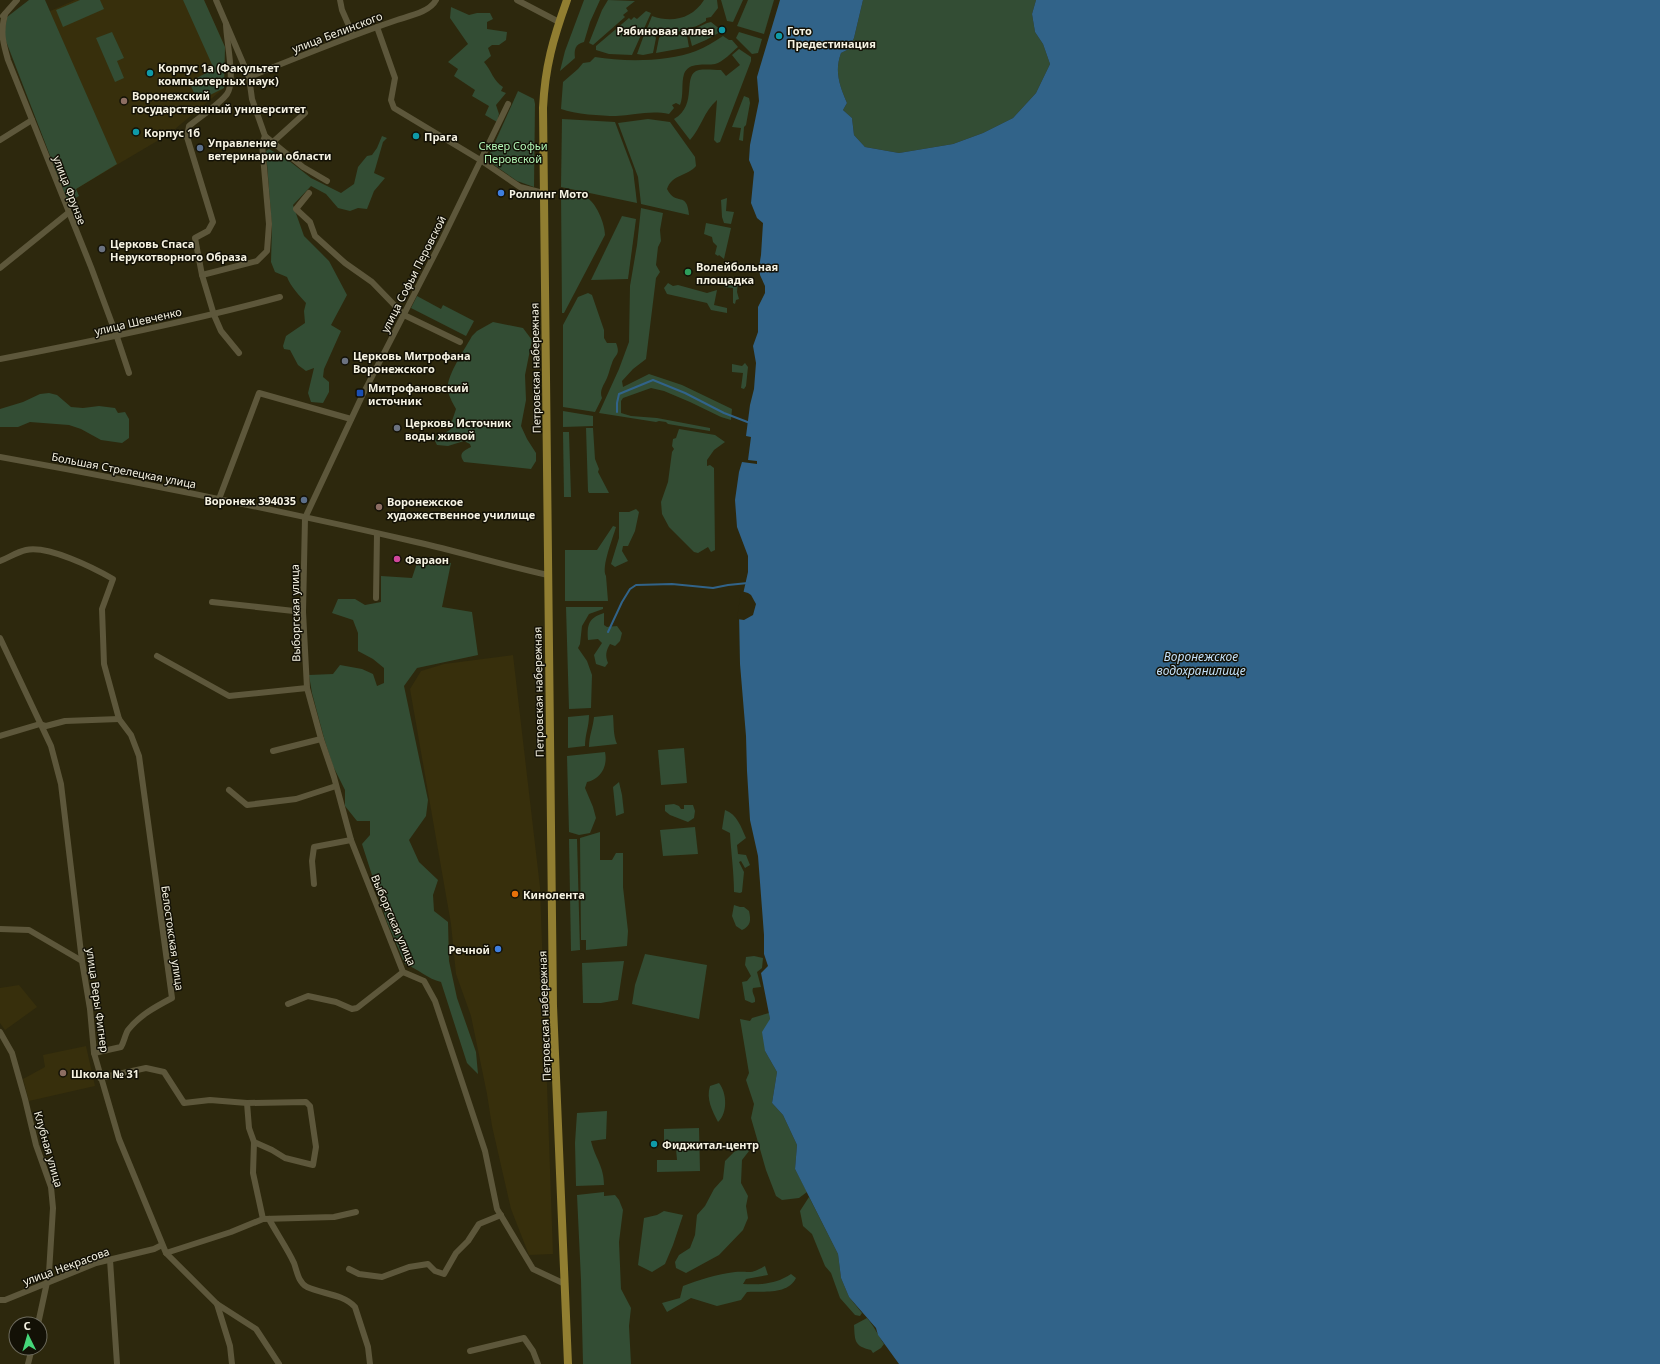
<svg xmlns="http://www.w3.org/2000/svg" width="1660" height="1364" font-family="'Noto Sans',sans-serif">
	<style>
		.built { fill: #372f0c }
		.green { fill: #334d34 }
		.water { fill: #316389 }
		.pier { fill: #2d280d }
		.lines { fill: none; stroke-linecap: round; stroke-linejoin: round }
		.stream { stroke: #316389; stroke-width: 2 }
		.minor { stroke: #5d573b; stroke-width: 6 }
		.major { stroke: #917e31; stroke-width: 8 }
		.culture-dot { fill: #0f9aa8; stroke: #131106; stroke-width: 1.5 }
		.education-dot { fill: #8d6e63; stroke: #131106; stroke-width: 1.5 }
		.service-dot { fill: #5c6f8a; stroke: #131106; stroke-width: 1.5 }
		.shop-dot { fill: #3f7fe0; stroke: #131106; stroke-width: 1.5 }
		.worship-dot { fill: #6b7280; stroke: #131106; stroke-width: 1.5 }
		.leisure-dot { fill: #2e9e5b; stroke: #131106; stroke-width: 1.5 }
		.transit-dot { fill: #1a4fb4; stroke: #131106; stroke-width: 1.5 }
		.hotel-dot { fill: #d1479c; stroke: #131106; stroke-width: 1.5 }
		.food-dot { fill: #e8710a; stroke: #131106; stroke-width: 1.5 }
		.labels { text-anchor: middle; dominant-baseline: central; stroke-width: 3; stroke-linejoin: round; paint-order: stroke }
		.poi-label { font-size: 11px; font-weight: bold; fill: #f5f2e2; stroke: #131106; text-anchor: start }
		.street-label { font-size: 11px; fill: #f5f2e2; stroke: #131106 }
		.park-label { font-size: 11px; fill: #b1f5b5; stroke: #131106 }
		.water-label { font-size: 12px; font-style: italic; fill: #c3e0f8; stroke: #131106 }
	</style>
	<rect width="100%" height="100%" fill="#2d280d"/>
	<g class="built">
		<polygon points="75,0 204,0 225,47 224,88 169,134 76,189 12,28"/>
		<polygon points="513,655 540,887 553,1254 529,1255 511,1209 492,1126 487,1094 471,1016 456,974 451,924 410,689 421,671 444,664"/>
		<polygon points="19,985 37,1007 5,1030 0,1023 0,988"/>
		<polygon points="86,1046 95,1086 29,1101 23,1079 45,1067 43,1055"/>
	</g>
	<g class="green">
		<polygon points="29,0 45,0 117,164 76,189 79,196 72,200 66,197 4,36 7,17"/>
		<polygon points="80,0 100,0 104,9 63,27 56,10"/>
		<polygon points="183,0 204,0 225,47 224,88 198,101 189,82 214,69"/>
		<path d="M 584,0 L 600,0 L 590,22 L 584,42 C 575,44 574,50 575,58 L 560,71 L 565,51 Z"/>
		<polygon points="608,0 635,1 626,8 628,11 623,15 625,17 593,45 589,43 602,10"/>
		<path d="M 704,0 L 717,0 L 718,8 L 711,17 L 706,18 L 706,21 C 697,26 694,28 685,28 L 683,31 L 661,34 L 659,31 L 657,31 L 655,33 L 646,31 L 652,16 C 672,23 692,19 704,0 Z"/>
		<polygon points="721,0 743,0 733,22 727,21"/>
		<polygon points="748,0 774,0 764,34 737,26"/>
		<path d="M 863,0 L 1036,0 L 1032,14 L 1035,32 L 1043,44 L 1050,64 L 1036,93 L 1013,118 L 983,133 L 953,144 L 899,153 L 865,147 L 854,135 L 852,118 L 843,110 L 847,103 C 840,86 834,72 841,53 L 849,49 L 854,38 Z"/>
		<path d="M 451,7 L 469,15 L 477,13 L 490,13 L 493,19 L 487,22 L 487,29 L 507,32 L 506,40 L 499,45 L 492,45 L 488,48 L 491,56 L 484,62 C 491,70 494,82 503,87 L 501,91 L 506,93 L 496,105 L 499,114 L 497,122 L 485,115 L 489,106 L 472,96 L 475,90 L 454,76 L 458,69 L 448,62 L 468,44 L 450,18 Z"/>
		<polygon points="646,11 651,13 632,55 609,54 596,50 596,46 629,18 631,20 634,17 637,19"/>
		<polygon points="711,22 722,31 706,40 692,46 689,34 690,31 707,23"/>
		<polygon points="112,32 124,58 117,61 124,78 115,82 96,38"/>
		<polygon points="739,32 762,39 758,53 752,54 736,38"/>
		<polygon points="684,34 687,36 689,47 656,53 659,38 661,36"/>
		<polygon points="644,35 655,36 656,38 653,53 643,55 637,54"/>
		<path d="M 723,36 L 729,40 L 732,40 L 738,47 C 732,52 723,62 715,64 C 705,66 689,61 684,74 C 681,84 684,95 680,105 L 676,103 L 672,105 L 674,108 L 669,114 C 651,110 634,115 616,116 C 601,116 575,114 561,109 L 563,82 L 578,69 L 583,63 L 590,62 L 595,57 C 624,62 668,62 696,51 C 706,47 715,41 723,36 Z"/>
		<path d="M 739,49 L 751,57 L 751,61 L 720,142 L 717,143 L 714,140 L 717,100 C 704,111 701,128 690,140 L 674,119 C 699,105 681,74 699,70 C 706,69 714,70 721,70 L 726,76 L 740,65 L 732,55 Z"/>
		<polygon points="518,91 534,99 535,104 534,187 517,181 487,160"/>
		<polygon points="744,96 749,98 750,103 746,125 744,127 743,141 739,140 741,128 732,127"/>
		<polygon points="562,119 615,122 633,170 637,203 561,187"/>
		<path d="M 648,119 L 670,122 L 695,157 L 696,166 C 688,176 672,174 667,189 C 676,207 687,190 689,215 L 641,204 L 638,177 L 618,123 Z"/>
		<path d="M 382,136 L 387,138 L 383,142 L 374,173 L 385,178 L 374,191 L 367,209 L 358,208 L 350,211 L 338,208 L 326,194 L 311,186 L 293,205 L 304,236 L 329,261 L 347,295 L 331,325 L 341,331 L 324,369 L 323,377 L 329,382 L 329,392 L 323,403 L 311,402 L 308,393 L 314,368 L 306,371 L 298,365 L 290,350 L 284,349 L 283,346 L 286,336 L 305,323 L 304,311 L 306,303 C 299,295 291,287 287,277 L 275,272 L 271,262 L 272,227 L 266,151 L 269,149 L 288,160 L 311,178 L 341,193 L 354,184 L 358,167 L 367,156 L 372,155 L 377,148 Z"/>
		<path d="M 561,191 C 569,193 578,194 585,197 C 596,201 605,224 605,235 L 564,313 L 562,313 Z"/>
		<polygon points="727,198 726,211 734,212 731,224 724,223 722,217 721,200"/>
		<polygon points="641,208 663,213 660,230 661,241 658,247 656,265 660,272 656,278 646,359 633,369 622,381 623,387 649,374 682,385 732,409 731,420 721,417 690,402 664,391 651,388 623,398 621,401 621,413 631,416 657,418 710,428 710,431 668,424 666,422 659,421 656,422 599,413 619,369 629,342 630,286 637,245"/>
		<polygon points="622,216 636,219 628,279 591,280"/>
		<polygon points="706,223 731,228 724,259 719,255 718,256 715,254 717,246 713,242 712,237 704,234"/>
		<polygon points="726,278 738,281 737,292 739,299 736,300 735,304 733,303 733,288 724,287"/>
		<polygon points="668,283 673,286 678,285 707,293 717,290 714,305 727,308 727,313 711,310 707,303 667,294 664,288"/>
		<path d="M 588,293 L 592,295 L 604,330 L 604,338 L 607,343 L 616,343 C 621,355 615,354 612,363 C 610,368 609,373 607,378 C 604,385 599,390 602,398 L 595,412 L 563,407 L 563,325 L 578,297 Z"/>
		<polygon points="417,296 441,309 443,305 474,321 466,336 411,308"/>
		<path d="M 493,322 L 523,328 L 532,340 L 525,375 L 526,400 L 521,426 L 527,439 L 536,453 L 536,461 L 531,469 L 464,462 C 458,454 463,451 471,447 L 470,444 L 464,441 L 448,446 L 437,445 L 435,441 L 437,435 L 445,433 L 451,429 L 451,424 L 456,409 C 453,404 450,398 448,392 C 444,379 465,349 472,336 L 477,331 Z"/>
		<polygon points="745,363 748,367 746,386 744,389 741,388 743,373 732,372 732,364 742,366"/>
		<polygon points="49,393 57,395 71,407 83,408 99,406 115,408 118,413 125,412 129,419 129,438 122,443 101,440 81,429 69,425 30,422 18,427 0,427 0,409 23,402 40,394"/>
		<polygon points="563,411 593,416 593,426 563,427"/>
		<polygon points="586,428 593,428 595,459 599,469 598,472 609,493 589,493 588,491"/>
		<polygon points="679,429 715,435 725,442 714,450 707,460 707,466 710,465 714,468 715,550 711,552 708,547 698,553 694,552 669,527 662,514 661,502 668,482 672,452 674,449 672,446 673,439 676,438"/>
		<polygon points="563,432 569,432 571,497 564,497"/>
		<polygon points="636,509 639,512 635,531 628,546 623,546 622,551 628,561 615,567 611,564 619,538 619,512 629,512"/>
		<path d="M 613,526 L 616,527 C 613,538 601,567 606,576 L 608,601 L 565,601 L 565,550 L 597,550 Z"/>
		<path d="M 419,557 L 451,563 L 442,607 L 472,612 L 478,655 L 417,668 L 404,686 L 428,800 L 426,816 L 409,840 L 419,862 L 438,880 L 433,895 L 434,911 L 448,922 L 449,961 L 457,998 L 476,1052 L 478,1074 L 467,1063 L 441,982 C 428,979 418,969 405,964 L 387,922 L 362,844 L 370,835 L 370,821 L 357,821 L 345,806 L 345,790 L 333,766 L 324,738 L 312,693 L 309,675 L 333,674 L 340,665 L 362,669 L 373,674 L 377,686 L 384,683 L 384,668 L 373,659 L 358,651 L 358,633 L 353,620 L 332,613 L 338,599 L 355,599 L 365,605 L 381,602 L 381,576 L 412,578 Z"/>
		<polygon points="566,607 603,607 603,609 589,614 582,626 580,644 578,648 587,661 592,675 591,708 569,709"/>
		<path d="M 604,613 L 604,625 L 607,627 L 617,626 L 622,633 L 620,641 L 615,646 L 610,644 C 606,651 605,655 608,663 L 605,667 L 596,664 L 594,655 L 602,643 L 598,639 L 588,640 C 587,625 588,618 604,613 Z"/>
		<path d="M 589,715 C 589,727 585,734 585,746 L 568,748 L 568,717 Z"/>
		<path d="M 613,715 C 614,725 613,735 617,744 L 589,747 C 589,736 593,728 594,717 Z"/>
		<polygon points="684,748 687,783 661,785 658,750"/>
		<path d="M 605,752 C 608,766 601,779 587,782 L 585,788 L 593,807 L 596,818 L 590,833 L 579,835 L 569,832 L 567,756 Z"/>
		<polygon points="619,782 622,795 624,813 616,816 613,787"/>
		<polygon points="674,804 679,806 681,809 684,809 684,805 693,805 695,811 694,818 688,822 670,815 665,811 665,805"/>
		<path d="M 725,810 C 737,814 741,827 746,838 L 737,845 L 738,854 L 746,855 L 750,865 L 745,868 L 741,861 L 739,862 L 744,872 L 742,892 L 740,893 L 734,892 C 734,872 731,853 730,833 L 722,829 Z"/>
		<polygon points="695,827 698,854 663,856 660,830"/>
		<polygon points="600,832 600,860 612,860 616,853 623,853 623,887 628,931 627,946 586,950 586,940 581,940 580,838"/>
		<polygon points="569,839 577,839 580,950 571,951"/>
		<path d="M 734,905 L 740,907 L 744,907 L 749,911 C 751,920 751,926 742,930 L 736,926 L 732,916 Z"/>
		<polygon points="645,954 707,965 699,1019 632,1004 635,985"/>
		<path d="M 754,956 L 763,958 L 762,968 L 757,972 L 761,987 L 753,988 C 751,993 756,996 755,1002 L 752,1003 L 745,1000 L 742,982 L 747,981 L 751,976 L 745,965 L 746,957 Z"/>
		<polygon points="624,961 618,1000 601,1003 583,1003 582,963"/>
		<polygon points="769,1013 770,1019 765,1051 777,1072 772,1103 783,1115 797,1145 795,1169 807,1192 799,1198 782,1200 776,1196 766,1170 751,1118 754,1104 746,1080 749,1073 740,1019 750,1021 752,1018"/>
		<path d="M 719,1083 C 727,1093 728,1113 718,1122 C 712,1110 706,1099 710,1086 Z"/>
		<path d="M 607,1111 L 606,1139 L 591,1141 C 595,1158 604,1166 604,1185 L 576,1186 L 575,1143 L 577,1113 Z"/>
		<polygon points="699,1128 700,1171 657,1172 657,1160 677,1160 676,1149 664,1150 664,1129"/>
		<polygon points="745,1146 749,1151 742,1160 741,1183 748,1196 746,1206 748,1218 743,1230 719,1255 686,1273 676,1268 675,1262 679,1255 690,1248 695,1235 697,1215 705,1206 714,1189 723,1179 725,1161 734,1152"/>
		<polygon points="604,1192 604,1196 615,1195 619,1200 623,1210 619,1242 621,1289 631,1308 629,1326 631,1364 583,1364 581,1280 577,1195"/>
		<polygon points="809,1197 838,1254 841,1278 849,1297 862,1313 860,1316 855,1315 840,1298 831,1273 825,1266 812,1234 803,1226 800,1211"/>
		<polygon points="664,1211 683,1215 673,1245 665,1264 652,1272 638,1265 644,1218 657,1215"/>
		<path d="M 765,1266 L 768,1275 L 746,1279 L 743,1284 C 761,1285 776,1284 791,1274 L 796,1278 C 788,1295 763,1291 747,1292 L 741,1300 L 717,1306 L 691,1298 L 667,1312 L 662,1303 L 680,1298 L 683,1286 C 699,1280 717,1274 735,1272 C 751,1271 749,1275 765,1266 Z"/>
		<path d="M 867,1318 C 874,1326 878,1335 884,1344 L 881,1348 L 873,1353 L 871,1350 C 854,1346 855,1341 854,1325 Z"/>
	</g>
	<path class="water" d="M 780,0 L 863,0 L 854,38 L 849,49 L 841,53 C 834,72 840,86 847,103 L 843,110 L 852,118 L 854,135 L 865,147 L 899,153 L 953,144 L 983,133 L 1013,118 L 1036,93 L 1050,64 L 1043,44 L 1035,32 L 1032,14 L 1036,0 L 1660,0 L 1660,1364 L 899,1364 L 878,1335 L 876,1328 L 849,1297 L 841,1278 L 838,1254 L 795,1169 L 797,1145 L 783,1115 L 772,1103 L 777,1072 L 765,1051 L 762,1032 L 770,1019 L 761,973 L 768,966 L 764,954 L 764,935 L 758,856 L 750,820 L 747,771 L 746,736 L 740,664 L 739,612 L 748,572 L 748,556 L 737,527 L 735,500 L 739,472 L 742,462 L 757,464 L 757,461 L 748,460 L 751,437 L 746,436 L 750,405 L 754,389 L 756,363 L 753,346 L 758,332 L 758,307 L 765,293 L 765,286 L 760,275 L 759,267 L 761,255 L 763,223 L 757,218 L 751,203 L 754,172 L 749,160 L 750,145 L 759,101 L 757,77 Z"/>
	<polygon class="pier" points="741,591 748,593 751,595 756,604 753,615 744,620 737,619"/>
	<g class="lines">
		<g class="stream">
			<polyline points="617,412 617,403 619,394 653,380 685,393 724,413 750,423"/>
			<polyline points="608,632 622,602 630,589 636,585 672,584 713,588 728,585 748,583"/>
		</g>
		<g class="minor">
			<polyline points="216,0 249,77 252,99 265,136 303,167 327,181"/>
			<polyline points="340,0 342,10 353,35"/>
			<polyline points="517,0 559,22"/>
			<path d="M 5,14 C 0,33 3,42 8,60 L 91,267 L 117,337 L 129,373"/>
			<polyline points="3,16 17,0"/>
			<path d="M 226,24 C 226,40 236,81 227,94 C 221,103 197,119 189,126 L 187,137 L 213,222 L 208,231 L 195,238 L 202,275 L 214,315 L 221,331 L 239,353"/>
			<polyline points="377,27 395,78 391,100 394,108 482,161 520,187 543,193"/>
			<path d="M 249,77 C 298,57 347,37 397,20 C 409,16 430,12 436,0"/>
			<polyline points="508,104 441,242 363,394 305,518 303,612 307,688 321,739 334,777 351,840 403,972 424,981 435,1001 485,1151 497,1209 533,1269 565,1284"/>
			<polyline points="0,140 32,120"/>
			<polyline points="273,142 305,113"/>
			<polyline points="309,193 296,209 310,222 315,236 345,263 372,282 404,315 460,342"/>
			<polyline points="0,268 68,213"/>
			<polyline points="202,275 257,261 267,251 269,224 262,144 265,136"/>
			<path d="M 0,359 C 94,341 188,322 280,297"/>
			<path d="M 0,457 C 139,482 278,510 416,542 C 460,552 503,565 548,575"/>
			<polyline points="219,499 259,393 351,419"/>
			<path d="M 0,561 C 8,558 17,552 26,550 C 48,545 94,568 113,579 L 102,609 L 104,664 L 119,719 L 131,735 L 139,756 L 172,998 C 155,1007 140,1015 128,1030 C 125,1035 124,1042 121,1047 L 94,1053"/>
			<polyline points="376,598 377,534"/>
			<polyline points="212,602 303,612"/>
			<polyline points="0,638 51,746 61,784 82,961 90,1009 94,1053 119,1139 166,1253 217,1304 256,1329 279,1364"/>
			<polyline points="157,656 229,696 307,688"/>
			<polyline points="0,736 40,724 46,726 65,721 119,719"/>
			<polyline points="273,751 321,739"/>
			<polyline points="229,790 247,805 296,799 336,786"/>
			<polyline points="314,884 312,861 314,847 351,840"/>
			<polyline points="0,929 29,930 82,961"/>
			<polyline points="288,1004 308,996 336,1002 352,1009 357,1008 403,972"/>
			<polyline points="0,1032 12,1053 25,1099 36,1145 51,1187 53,1208 49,1273 38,1324"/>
			<polyline points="100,1078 146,1068 164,1072 184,1103 210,1100 247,1103 306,1102 310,1106 316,1147 313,1165 285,1158 272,1150 254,1142"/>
			<polyline points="247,1103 249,1128 254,1142 253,1173 263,1219"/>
			<path d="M 269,1219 C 277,1234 287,1248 294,1263 C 297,1271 298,1282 307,1287 C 322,1294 343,1294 355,1307 L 368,1347 L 370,1364"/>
			<polyline points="166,1253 231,1232 263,1219 334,1217 356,1212"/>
			<polyline points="110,1260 117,1364"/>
			<polyline points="349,1269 359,1274 382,1277 409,1267 428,1264 435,1271 444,1274 456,1253 468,1241 479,1224 501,1215"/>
			<polyline points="0,1300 5,1300 96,1263 154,1249 162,1245"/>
			<polyline points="217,1304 230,1346 232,1364"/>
			<polyline points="470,1351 524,1338 533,1351 538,1364"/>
			<polyline points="28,1364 32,1348"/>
		</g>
		<path class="major" d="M 567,0 C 553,39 545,67 543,108 L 553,1006 L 568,1364"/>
	</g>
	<g class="culture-dot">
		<circle cx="722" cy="30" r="4"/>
		<circle cx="779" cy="36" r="4"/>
		<circle cx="150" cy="73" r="4"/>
		<circle cx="136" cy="132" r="4"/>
		<circle cx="416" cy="136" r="4"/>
		<circle cx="654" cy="1144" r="4"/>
	</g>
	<g class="education-dot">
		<circle cx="124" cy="101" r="4"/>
		<circle cx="379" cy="507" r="4"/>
		<circle cx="63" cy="1073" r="4"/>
	</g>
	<g class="service-dot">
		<circle cx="200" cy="148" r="4"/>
		<circle cx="304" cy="500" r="4"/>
	</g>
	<g class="shop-dot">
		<circle cx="501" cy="193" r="4"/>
		<circle cx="498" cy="949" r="4"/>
	</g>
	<g class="worship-dot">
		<circle cx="102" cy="249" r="4"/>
		<circle cx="345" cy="361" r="4"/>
		<circle cx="397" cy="428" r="4"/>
	</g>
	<circle class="leisure-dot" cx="688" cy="272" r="4"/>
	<rect class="transit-dot" x="356" y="389" width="8" height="8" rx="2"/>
	<circle class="hotel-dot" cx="397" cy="559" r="4"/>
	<circle class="food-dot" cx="515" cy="894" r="4"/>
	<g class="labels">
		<g class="poi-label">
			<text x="714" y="30" text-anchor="end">Рябиновая аллея</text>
			<text x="787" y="30">Гото<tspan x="787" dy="13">Предестинация</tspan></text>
			<text x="158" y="67">Корпус 1а (Факультет<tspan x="158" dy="13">компьютерных наук)</tspan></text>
			<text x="132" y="95">Воронежский<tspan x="132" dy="13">государственный университет</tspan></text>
			<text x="144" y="132">Корпус 1б</text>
			<text x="424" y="136">Прага</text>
			<text x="208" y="142">Управление<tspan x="208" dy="13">ветеринарии области</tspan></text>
			<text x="509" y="193">Роллинг Мото</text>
			<text x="110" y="243">Церковь Спаса<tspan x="110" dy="13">Нерукотворного Образа</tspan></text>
			<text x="696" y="266">Волейбольная<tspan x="696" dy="13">площадка</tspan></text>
			<text x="353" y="355">Церковь Митрофана<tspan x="353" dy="13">Воронежского</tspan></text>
			<text x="368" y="387">Митрофановский<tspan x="368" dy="13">источник</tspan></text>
			<text x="405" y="422">Церковь Источник<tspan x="405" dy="13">воды живой</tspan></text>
			<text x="296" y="500" text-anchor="end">Воронеж 394035</text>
			<text x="387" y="501">Воронежское<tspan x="387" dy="13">художественное училище</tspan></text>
			<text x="405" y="559">Фараон</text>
			<text x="523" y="894">Кинолента</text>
			<text x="490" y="949" text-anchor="end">Речной</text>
			<text x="71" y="1073">Школа № 31</text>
			<text x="662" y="1144">Фиджитал-центр</text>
		</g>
		<g class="street-label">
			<text transform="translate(337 32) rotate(-21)">улица Белинского</text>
			<text transform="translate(70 190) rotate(69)">улица Фрунзе</text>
			<text transform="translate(413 274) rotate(-63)">улица Софьи Перовской</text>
			<text transform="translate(138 321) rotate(-13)">улица Шевченко</text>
			<text transform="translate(535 368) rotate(-91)">Петровская набережная</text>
			<text transform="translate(124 470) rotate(11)">Большая Стрелецкая улица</text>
			<text transform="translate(295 613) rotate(-91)">Выборгская улица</text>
			<text transform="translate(538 692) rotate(-91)">Петровская набережная</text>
			<text transform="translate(394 920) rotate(67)">Выборгская улица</text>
			<text transform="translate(173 938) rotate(82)">Белостокская улица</text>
			<text transform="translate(98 1000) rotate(82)">улица Веры Фигнер</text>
			<text transform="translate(544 1016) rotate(-92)">Петровская набережная</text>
			<text transform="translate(49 1149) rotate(74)">Клубная улица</text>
			<text transform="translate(66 1266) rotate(-20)">улица Некрасова</text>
		</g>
		<g class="park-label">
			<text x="513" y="145">Сквер Софьи<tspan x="513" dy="13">Перовской</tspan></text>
		</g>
		<g class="water-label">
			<text x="1201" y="656">Воронежское<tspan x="1201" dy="14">водохранилище</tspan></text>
		</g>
	</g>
	<g transform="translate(28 1336) rotate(355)"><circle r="19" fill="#131106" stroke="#6d6b5e"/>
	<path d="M0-3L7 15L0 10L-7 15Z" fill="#45d77a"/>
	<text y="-6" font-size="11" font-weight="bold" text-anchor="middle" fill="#f5f2e2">С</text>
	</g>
</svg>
